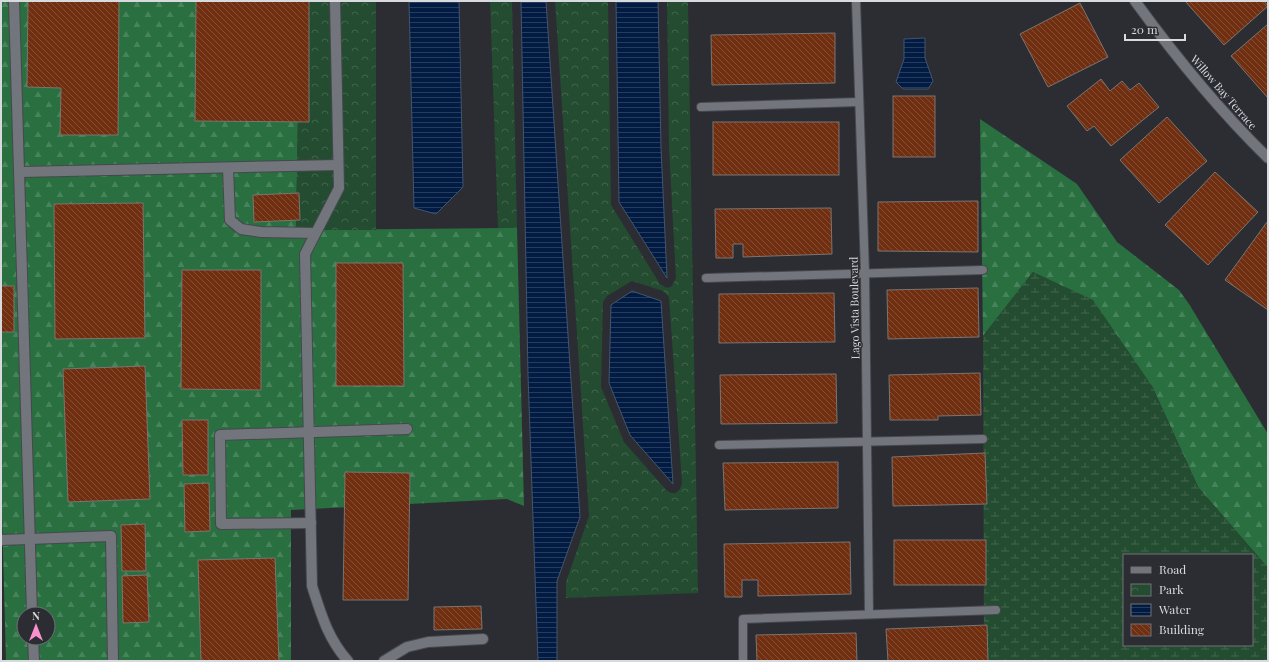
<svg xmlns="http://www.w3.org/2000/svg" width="1269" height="662" font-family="'Playfair Display',serif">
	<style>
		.forest { fill: url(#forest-firs); fill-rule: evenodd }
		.wetland { fill: url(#wetland-marsh); fill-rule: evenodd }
		.park { fill: url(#park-crowns); fill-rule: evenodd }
		.water { fill: url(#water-rules); stroke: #425471 }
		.building { fill: url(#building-back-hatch); stroke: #7c7470 }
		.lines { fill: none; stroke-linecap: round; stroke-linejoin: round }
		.service-casing { stroke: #46484e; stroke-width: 10 }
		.minor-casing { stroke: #46484e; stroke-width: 12 }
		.service { stroke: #73757d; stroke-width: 8 }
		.minor { stroke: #73757d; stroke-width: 10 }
		.labels { text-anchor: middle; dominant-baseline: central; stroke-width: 3; stroke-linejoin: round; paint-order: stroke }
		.street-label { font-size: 11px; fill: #d8dade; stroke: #2b2d33 }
	</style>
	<defs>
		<pattern id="forest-firs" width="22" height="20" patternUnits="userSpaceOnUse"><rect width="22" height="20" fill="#296f40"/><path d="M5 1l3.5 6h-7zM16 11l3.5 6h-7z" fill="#47835b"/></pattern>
		<pattern id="wetland-marsh" width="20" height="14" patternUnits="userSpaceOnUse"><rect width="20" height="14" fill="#234c30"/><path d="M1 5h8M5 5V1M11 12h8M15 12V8" fill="none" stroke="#42654e"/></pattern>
		<pattern id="park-crowns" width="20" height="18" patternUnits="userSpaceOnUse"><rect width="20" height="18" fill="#234c30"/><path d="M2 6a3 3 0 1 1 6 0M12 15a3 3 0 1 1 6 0" fill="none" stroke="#42654e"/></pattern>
		<pattern id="water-rules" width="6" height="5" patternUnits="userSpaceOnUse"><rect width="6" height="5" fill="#021b42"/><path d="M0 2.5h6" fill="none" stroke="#263c5d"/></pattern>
		<pattern id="building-back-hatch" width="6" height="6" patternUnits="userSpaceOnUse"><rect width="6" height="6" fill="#712f12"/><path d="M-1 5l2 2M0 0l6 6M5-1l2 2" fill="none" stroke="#844d34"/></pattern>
	</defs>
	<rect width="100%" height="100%" fill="#2b2d33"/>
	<g class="forest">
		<path d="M 1,1 L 300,1 L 296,230 L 517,228 L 524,506 L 507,499 L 291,510 L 291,661 L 6,661 L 1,480 ZM 24,614 L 48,614 L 48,638 L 24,638 Z"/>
		<polygon points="980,119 1077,184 1117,242 1179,290 1189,304 1268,434 1268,568 1198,487 1152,386 1033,272 983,336"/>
	</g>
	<path class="wetland" d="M 1033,272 L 1093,300 L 1152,386 L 1198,487 L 1268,568 L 1268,661 L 984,661 L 983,336 ZM 1124,555 L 1252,555 L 1252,645 L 1124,645 Z"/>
	<g class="park">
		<polygon points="300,1 329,1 333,6 338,6 341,1 376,1 376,230 296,230"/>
		<polygon points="490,1 512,1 517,228 498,228"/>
		<path d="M 555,1 L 608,1 L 611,205 L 660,284 L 667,288 L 672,286 L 676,278 L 669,148 L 667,1 L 688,1 L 698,593 L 566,598 L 566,582 L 589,516 ZM 632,281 L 663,291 L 669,297 L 682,483 C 680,492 675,496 667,491 L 624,442 L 601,387 L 603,302 L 607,296 Z"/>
	</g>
	<g class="water">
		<polygon points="409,1 459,1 463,187 436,214 414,208"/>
		<polygon points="521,1 546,1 580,517 557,581 557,661 538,661 528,375"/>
		<polygon points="616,1 658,1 661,148 667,278 619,202"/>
		<polygon points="925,38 925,58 933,81 928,89 903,89 896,82 904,59 904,39"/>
		<polygon points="632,291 661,301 673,484 630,435 609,383 611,305"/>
	</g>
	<g class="building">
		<polygon points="28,1 119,1 118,135 60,135 61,88 27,87"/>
		<polygon points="196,1 309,1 309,122 195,121"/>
		<polygon points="1185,1 1264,1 1268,6 1224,45"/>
		<polygon points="1080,3 1108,57 1048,87 1020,34"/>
		<polygon points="1268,24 1268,98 1231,56"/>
		<polygon points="835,33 835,83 712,85 711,35"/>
		<polygon points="1101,79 1110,91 1122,81 1130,90 1139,83 1159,107 1111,146 1094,126 1087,131 1067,106"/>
		<rect x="893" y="96" width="42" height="61"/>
		<polygon points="1167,117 1207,161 1159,203 1120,160"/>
		<rect x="713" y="122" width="126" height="53"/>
		<polygon points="1215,172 1258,212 1208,265 1165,225"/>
		<polygon points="299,193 300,220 254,222 253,195"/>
		<polygon points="978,201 978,252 878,251 878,202"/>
		<polygon points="143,203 145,338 55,339 54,204"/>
		<polygon points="831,208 832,254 743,257 743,244 733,244 733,258 716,258 715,209"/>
		<polygon points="1267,222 1268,223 1268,310 1225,280"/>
		<polygon points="336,263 403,263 404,386 336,386"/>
		<polygon points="182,270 261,270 261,390 181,389"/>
		<rect x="1" y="286" width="13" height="46"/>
		<polygon points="978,288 979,337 888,339 887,290"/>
		<polygon points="834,293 835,342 719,343 719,294"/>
		<polygon points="145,366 150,499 68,502 63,369"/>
		<polygon points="980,373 981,415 938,416 938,420 890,420 889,375"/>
		<polygon points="836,374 837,423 721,424 720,375"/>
		<polygon points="182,420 208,420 208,475 183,475"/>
		<polygon points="985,453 987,504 893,506 892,457"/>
		<polygon points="838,462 838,508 725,510 723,463"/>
		<polygon points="345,472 410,473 408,600 343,600"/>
		<polygon points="209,483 210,531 185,532 184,484"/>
		<polygon points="145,524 146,571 122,571 121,525"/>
		<rect x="894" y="540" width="92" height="45"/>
		<polygon points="850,542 851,594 758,596 758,580 742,580 742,597 725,597 724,544"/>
		<polygon points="275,558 279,661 201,661 198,560"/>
		<polygon points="147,575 149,622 123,623 122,576"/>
		<polygon points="481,606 482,629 434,630 434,607"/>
		<polygon points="987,625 988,661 888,661 886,629"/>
		<polygon points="856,633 857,661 757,661 756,635"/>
	</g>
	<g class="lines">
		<g class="service-casing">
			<g id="service">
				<polyline points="856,1 865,273 869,614"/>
				<polyline points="701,107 859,102"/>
				<polyline points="706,278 983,270"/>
				<polyline points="719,445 983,439"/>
				<polyline points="743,661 743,619 996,610"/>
			</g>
		</g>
		<g class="minor-casing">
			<g id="minor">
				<polyline points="14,1 32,614"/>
				<path d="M 335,1 L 339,188 L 305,254 L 312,586 C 321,614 328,639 348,661"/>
				<path d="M 1135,1 C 1175,56 1219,110 1268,158"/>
				<polyline points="228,168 230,220 241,229 261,232 315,233"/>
				<polyline points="21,172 338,165"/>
				<polyline points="311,523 221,524 220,435 407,429"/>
				<polyline points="1,540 111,536 113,661"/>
				<polyline points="33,638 34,661"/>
				<polyline points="384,661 407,647 428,642 483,639"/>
			</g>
		</g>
		<use href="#service" class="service"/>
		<use href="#minor" class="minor"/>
	</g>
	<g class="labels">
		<g class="street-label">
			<text transform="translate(1224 92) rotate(49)">Willow Bay Terrace</text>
			<text transform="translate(854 308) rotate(-91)">Lago Vista Boulevard</text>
		</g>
	</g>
	<rect width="1269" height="662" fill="none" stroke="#d8dade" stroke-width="4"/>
	<rect x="1123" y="554" width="130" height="92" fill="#2b2d33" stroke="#707277"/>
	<rect x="1131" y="567" width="20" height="6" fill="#73757d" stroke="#707277"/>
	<text x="1159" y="574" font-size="12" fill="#d8dade">Road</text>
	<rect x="1131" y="584" width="20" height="12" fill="url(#park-crowns)" stroke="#707277"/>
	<text x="1159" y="594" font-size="12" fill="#d8dade">Park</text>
	<rect x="1131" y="604" width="20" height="12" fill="url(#water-rules)" stroke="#707277"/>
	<text x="1159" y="614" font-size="12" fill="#d8dade">Water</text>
	<rect x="1131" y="624" width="20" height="12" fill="url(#building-back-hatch)" stroke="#707277"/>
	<text x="1159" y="634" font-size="12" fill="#d8dade">Building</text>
	<g transform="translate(36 626)"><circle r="19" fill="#2b2d33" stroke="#707277"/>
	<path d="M0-3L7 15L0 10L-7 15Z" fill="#f790cd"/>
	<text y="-6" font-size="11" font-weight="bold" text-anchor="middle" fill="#d8dade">N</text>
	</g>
	<path d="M1125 34v6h60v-6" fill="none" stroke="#d8dade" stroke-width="2"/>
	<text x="1131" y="34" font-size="12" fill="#d8dade" stroke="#2b2d33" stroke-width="3" paint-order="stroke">20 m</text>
</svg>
